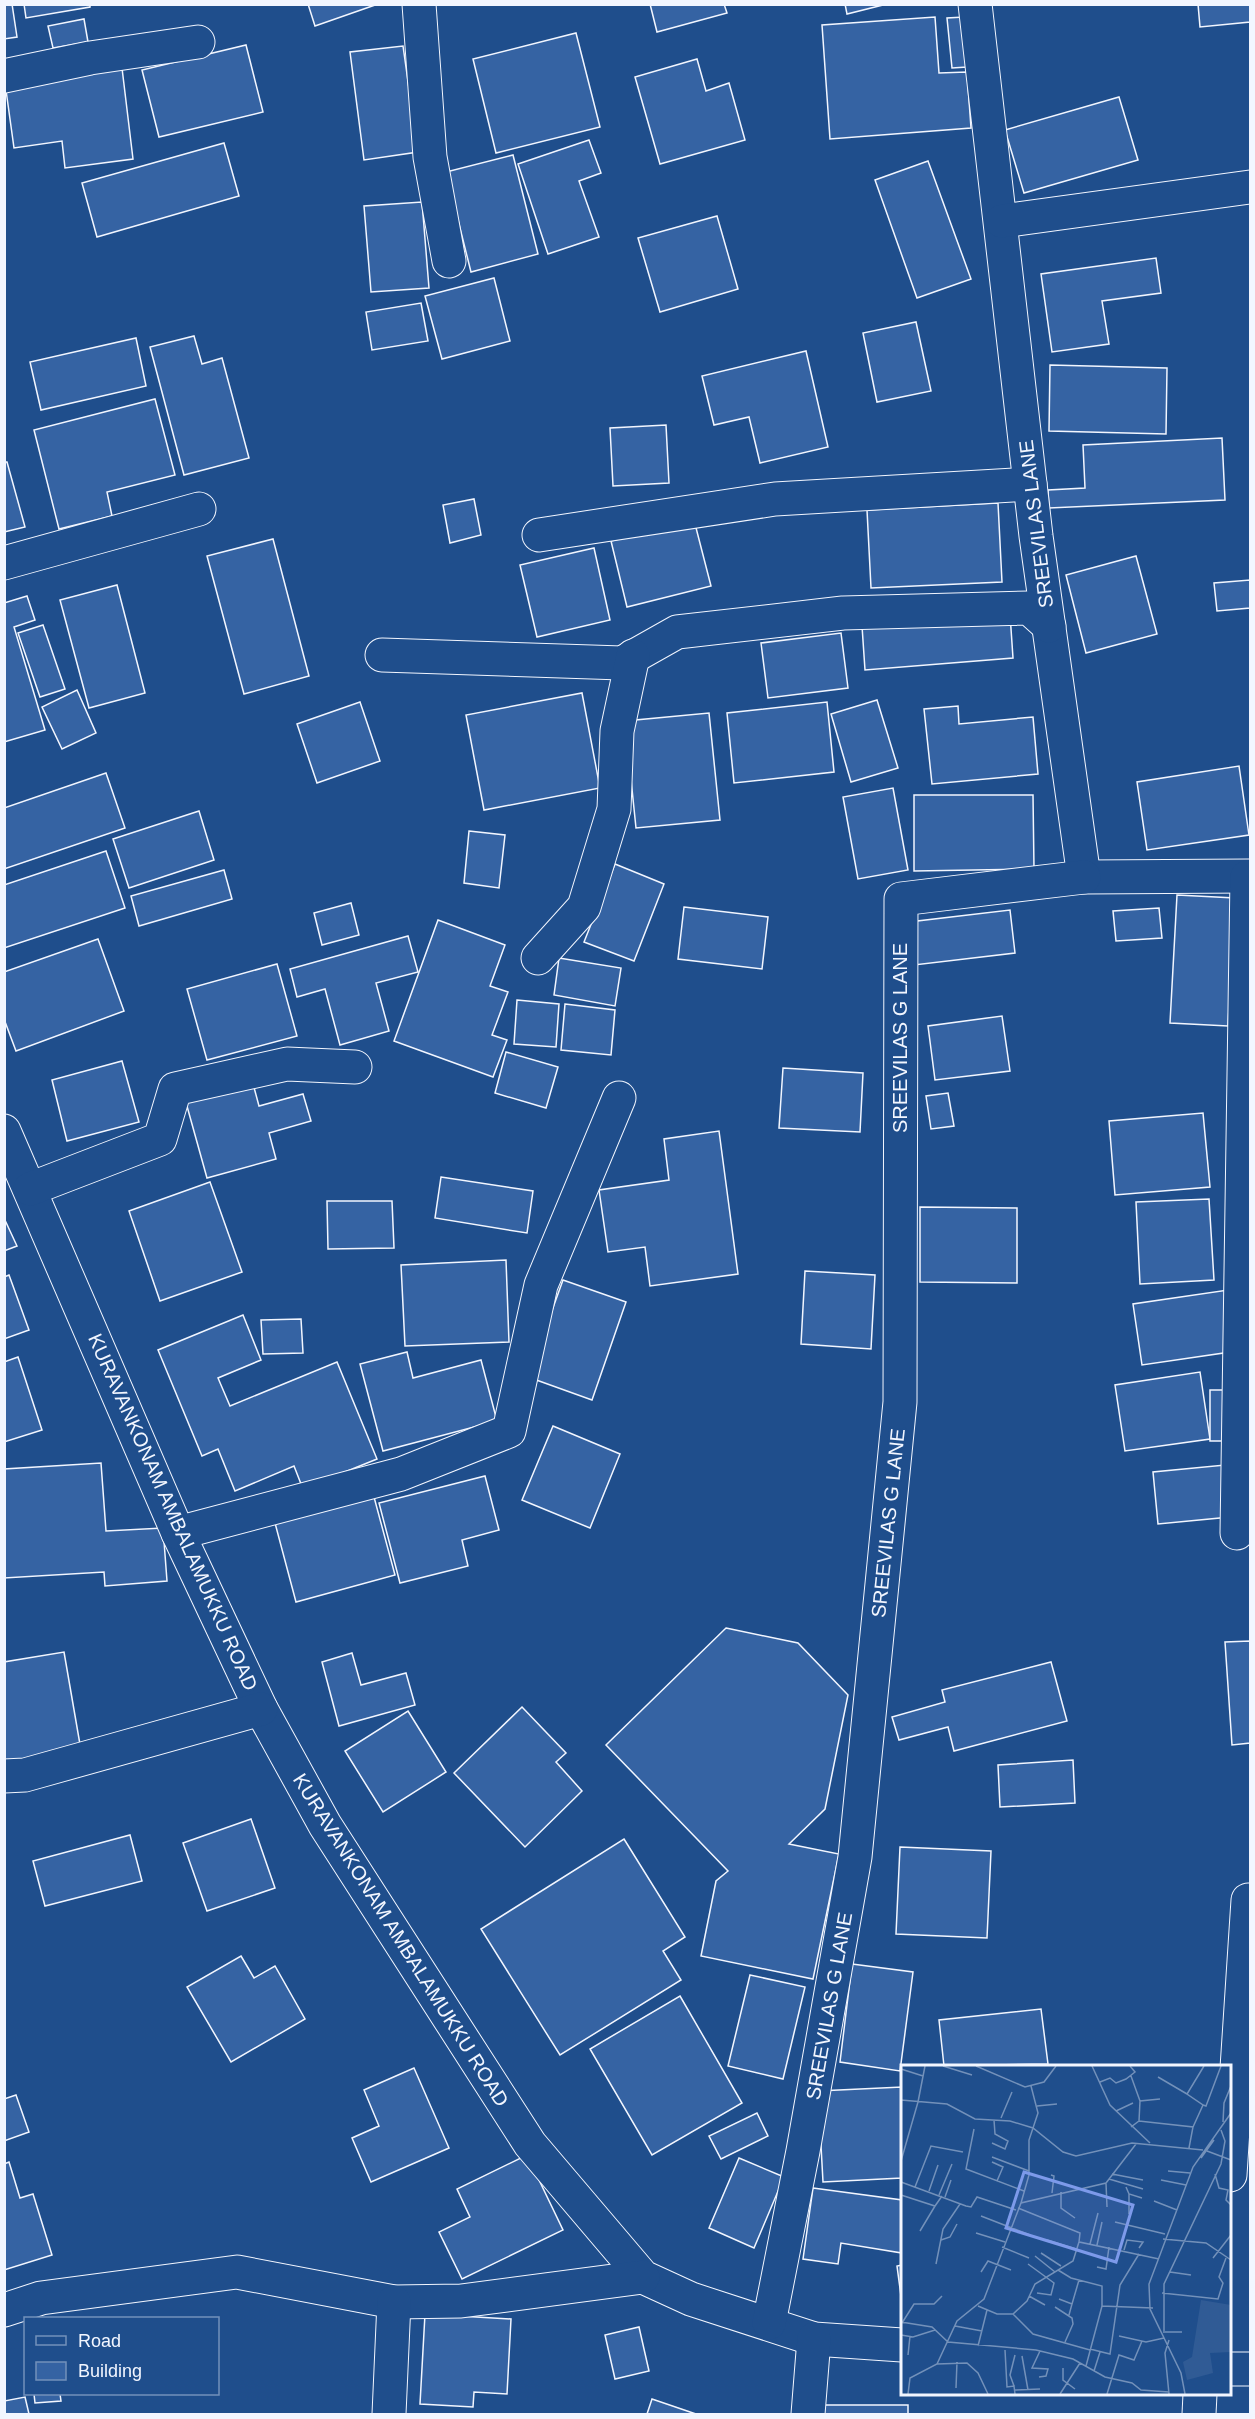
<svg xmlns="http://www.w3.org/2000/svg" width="1255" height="2419" font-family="Helvetica,sans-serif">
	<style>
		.building { fill: #3563a3; stroke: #f2f6ff; stroke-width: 1.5 }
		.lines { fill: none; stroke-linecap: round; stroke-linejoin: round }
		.minor-casing { stroke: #f2f6ff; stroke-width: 35 }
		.minor { stroke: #1f4e8c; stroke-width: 33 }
		.labels { text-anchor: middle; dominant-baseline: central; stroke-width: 4.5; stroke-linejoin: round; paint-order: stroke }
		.street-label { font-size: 20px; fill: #f2f6ff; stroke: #1f4e8c }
		.inset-road { fill: none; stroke: #7391ba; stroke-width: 1.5 }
		.view { fill: #7d9aea; fill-opacity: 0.15; stroke: #7d9aea; stroke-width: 3 }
		.inset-edge { fill: none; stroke: #f2f6ff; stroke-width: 3 }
	</style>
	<rect width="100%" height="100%" fill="#1f4e8c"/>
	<g class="building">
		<polygon points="4,4 12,4 17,37 4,39"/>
		<polygon points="24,4 90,4 90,7 26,18"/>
		<polygon points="308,4 378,4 315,26"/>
		<polygon points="650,4 724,4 727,13 657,32"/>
		<polygon points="845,4 887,4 847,14"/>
		<polygon points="1198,4 1250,4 1250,22 1200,27"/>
		<polygon points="935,17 939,73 967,72 971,128 830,139 822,25"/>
		<polygon points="964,17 967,67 952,68 947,18"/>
		<polygon points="84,19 88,42 53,48 48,26"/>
		<polygon points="576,33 600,127 496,153 473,59"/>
		<polygon points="246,45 263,112 159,137 142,70"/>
		<polygon points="403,46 418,152 364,160 350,52"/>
		<polygon points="697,59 706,91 729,83 745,140 660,164 635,77"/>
		<polygon points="122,68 133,159 65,168 62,141 14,148 5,83"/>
		<polygon points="1119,97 1138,160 1024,193 1005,130"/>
		<polygon points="589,140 601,173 579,181 599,237 548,254 518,164"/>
		<polygon points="224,143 239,196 97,237 82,183"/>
		<polygon points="513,155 538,254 471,272 446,172"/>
		<polygon points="928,161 971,279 917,298 875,180"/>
		<polygon points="422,202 429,288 371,292 364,206"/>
		<polygon points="717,216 738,289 660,312 638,238"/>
		<polygon points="1156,258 1161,293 1102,301 1109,344 1052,352 1041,274"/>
		<polygon points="494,278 510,341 442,359 425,296"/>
		<polygon points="421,303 428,341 372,350 366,312"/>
		<polygon points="916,322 931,391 877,402 863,333"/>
		<polygon points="194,336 202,364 222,358 249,458 184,475 150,347"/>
		<polygon points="136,338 146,386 41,410 30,362"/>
		<polygon points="806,351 828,447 760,463 749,417 714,425 702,376"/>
		<polygon points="1050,365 1167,368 1166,434 1049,431"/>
		<polygon points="155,399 175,475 107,492 112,516 59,529 34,430"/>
		<polygon points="666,425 669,483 613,486 610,428"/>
		<polygon points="1222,438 1225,500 1049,508 1048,490 1085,488 1083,445"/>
		<polygon points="4,462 7,462 25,527 4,532"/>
		<polygon points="474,499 481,535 450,543 443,505"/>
		<polygon points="998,503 1002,582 871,588 867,510"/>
		<polygon points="694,520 711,586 627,607 611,541"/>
		<polygon points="273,539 309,676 244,694 207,556"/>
		<polygon points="594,548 610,620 537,637 520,565"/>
		<polygon points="1136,556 1157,634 1086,653 1066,575"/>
		<polygon points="1250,580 1250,608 1217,611 1214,583"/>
		<polygon points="117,585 145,693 89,708 60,600"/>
		<polygon points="27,596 35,620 14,627 45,730 4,742 4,603"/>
		<polygon points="1010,614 1013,658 865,670 862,626"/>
		<polygon points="43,625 65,689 40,697 18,633"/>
		<polygon points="841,633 848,688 768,698 761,643"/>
		<polygon points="77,690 96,733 62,749 42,707"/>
		<polygon points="582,693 600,788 484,810 466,715"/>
		<polygon points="877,700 898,768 851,782 831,714"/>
		<polygon points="360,702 380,761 317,783 297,724"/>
		<polygon points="827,702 834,772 734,783 727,713"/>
		<polygon points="958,706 959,724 1033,717 1038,774 932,784 924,709"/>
		<polygon points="709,713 720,820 636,828 625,721"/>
		<polygon points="1239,766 1249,835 1147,850 1137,782"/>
		<polygon points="106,773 125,828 4,869 4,808"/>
		<polygon points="893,788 908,870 858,879 843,797"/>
		<polygon points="914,795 1033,795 1034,869 914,871"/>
		<polygon points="199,811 214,860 129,888 113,839"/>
		<polygon points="469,831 505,835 499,888 464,883"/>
		<polygon points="106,851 125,908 4,948 4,885"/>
		<polygon points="615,864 664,884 634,961 584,942"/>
		<polygon points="224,870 232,899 139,926 131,896"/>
		<polygon points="1177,895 1235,898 1228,1026 1170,1023"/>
		<polygon points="351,903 359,935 322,945 314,913"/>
		<polygon points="684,907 768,917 762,969 678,959"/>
		<polygon points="1159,908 1162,938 1116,941 1113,911"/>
		<polygon points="1010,910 1015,953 914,965 909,922"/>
		<polygon points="438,920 505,945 490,986 508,992 492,1035 507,1040 493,1077 394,1041"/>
		<polygon points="408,936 418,972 376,983 389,1031 340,1045 325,989 297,997 290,969"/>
		<polygon points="98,939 124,1011 16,1051 4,1019 4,972"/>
		<polygon points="559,958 621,968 615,1006 554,995"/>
		<polygon points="277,964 297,1036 207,1060 187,989"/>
		<polygon points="517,1000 559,1004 556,1047 514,1044"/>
		<polygon points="565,1004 615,1010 611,1055 561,1050"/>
		<polygon points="1002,1016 1010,1071 935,1080 928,1026"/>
		<polygon points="506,1052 558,1067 546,1108 495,1093"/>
		<polygon points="122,1061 139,1122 67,1141 52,1080"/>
		<polygon points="783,1068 863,1073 860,1132 779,1128"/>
		<polygon points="252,1080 259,1106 303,1094 311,1121 269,1133 276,1159 207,1178 185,1099"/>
		<polygon points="948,1093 954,1126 931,1129 926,1096"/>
		<polygon points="1203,1113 1210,1187 1115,1195 1109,1121"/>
		<polygon points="719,1131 738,1274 650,1286 645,1247 608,1252 599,1190 669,1180 664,1139"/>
		<polygon points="441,1177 533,1191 527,1233 435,1218"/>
		<polygon points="210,1182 242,1272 160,1301 129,1211"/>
		<polygon points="1209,1199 1214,1280 1140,1284 1136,1202"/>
		<polygon points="327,1201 392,1201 394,1248 328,1249"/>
		<polygon points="920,1207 1017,1208 1017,1283 920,1282"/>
		<polygon points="4,1218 17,1246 4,1251"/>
		<polygon points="506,1260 509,1342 405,1346 401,1265"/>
		<polygon points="805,1271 875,1275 871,1349 801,1344"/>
		<polygon points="9,1275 29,1330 4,1339 4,1277"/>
		<polygon points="563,1280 626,1302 592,1400 528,1377"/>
		<polygon points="1228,1290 1237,1351 1142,1365 1133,1304"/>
		<polygon points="243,1315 261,1360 218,1378 230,1406 337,1362 377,1459 303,1489 294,1466 235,1491 218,1449 202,1456 158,1350"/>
		<polygon points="301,1319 303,1353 263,1354 261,1320"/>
		<polygon points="407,1352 413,1378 481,1360 497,1421 383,1451 360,1364"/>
		<polygon points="18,1357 42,1430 4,1442 4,1362"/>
		<polygon points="1200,1372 1210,1439 1125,1451 1115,1385"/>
		<rect x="1210" y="1390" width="16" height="51"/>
		<polygon points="553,1426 620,1454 590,1528 522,1500"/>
		<polygon points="101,1463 106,1531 163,1528 167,1581 105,1586 104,1572 4,1578 4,1469"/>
		<polygon points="1225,1465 1230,1517 1158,1524 1153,1472"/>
		<polygon points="485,1476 499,1530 462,1540 468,1566 400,1583 379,1503"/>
		<polygon points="374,1497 395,1575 296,1602 275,1523"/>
		<polygon points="726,1628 798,1643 848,1695 825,1809 789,1844 839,1854 813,1979 701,1956 716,1881 728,1871 606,1745"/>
		<polygon points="1250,1641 1250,1743 1232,1745 1225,1642"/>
		<polygon points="64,1652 82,1756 4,1770 4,1662"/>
		<polygon points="352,1653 361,1685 406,1673 415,1705 339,1726 322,1662"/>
		<polygon points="1051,1662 1067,1721 954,1751 948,1727 899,1740 892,1717 945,1702 942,1690"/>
		<polygon points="522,1707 566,1753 556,1762 582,1791 525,1847 454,1773"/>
		<polygon points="408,1711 446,1772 383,1812 345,1751"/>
		<polygon points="1073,1760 1075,1803 1000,1807 998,1765"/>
		<polygon points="251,1819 275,1888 207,1911 183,1843"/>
		<polygon points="130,1835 142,1881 45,1906 33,1861"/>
		<polygon points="624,1839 685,1937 663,1951 681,1980 560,2055 481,1929"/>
		<polygon points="900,1847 991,1851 987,1938 896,1934"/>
		<polygon points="241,1956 254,1978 275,1966 305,2019 231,2062 187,1987"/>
		<polygon points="852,1964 913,1972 900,2071 840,2062"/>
		<polygon points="750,1975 805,1987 783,2079 728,2066"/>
		<polygon points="680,1996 742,2103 652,2155 590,2049"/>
		<polygon points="1041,2009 1048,2064 944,2066 939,2020"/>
		<polygon points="414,2068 449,2148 371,2182 352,2138 379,2126 364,2090"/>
		<polygon points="902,2087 902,2178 823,2182 818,2091"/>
		<polygon points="16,2095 29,2132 4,2141 4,2099"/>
		<polygon points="757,2113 768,2136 721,2159 709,2136"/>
		<polygon points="527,2155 563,2230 462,2279 439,2232 470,2217 457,2189"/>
		<polygon points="739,2158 784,2177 754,2248 709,2228"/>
		<polygon points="9,2162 20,2198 33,2194 52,2255 4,2270 4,2164"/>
		<polygon points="813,2188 902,2200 902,2253 841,2243 838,2264 803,2259"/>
		<polygon points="902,2265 902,2296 901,2296 897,2266"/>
		<polygon points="425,2314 511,2319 507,2394 474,2392 473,2407 420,2404"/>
		<polygon points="639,2327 649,2371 615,2379 605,2335"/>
		<polygon points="34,2394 60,2394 61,2401 35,2403"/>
		<polygon points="25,2397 29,2414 4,2414 4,2401"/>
		<polygon points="652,2399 696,2414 647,2414"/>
		<rect x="824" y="2405" width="84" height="9"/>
	</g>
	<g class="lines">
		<g class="minor-casing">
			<g id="minor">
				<polyline points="419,4 430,157 449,261"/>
				<polyline points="975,4 1036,536 1084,877 1250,876"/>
				<polyline points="4,76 90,58 198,42"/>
				<polyline points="1002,221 1250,187"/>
				<polyline points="539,535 775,499 1030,484"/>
				<polyline points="4,563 199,509"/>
				<polyline points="382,655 622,663 677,632 843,613 1029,608 1049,626"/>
				<polyline points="538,958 584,907 614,809 617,731 633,656"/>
				<polyline points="4,1131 178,1533 261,1709 325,1825 530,2144 643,2277 691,2299 814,2339 902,2345"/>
				<polyline points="30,1189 160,1139 175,1089 287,1064 355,1067"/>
				<polyline points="178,1533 401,1474 509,1431 541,1285 619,1098"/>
				<polyline points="1237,1533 1247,877"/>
				<polyline points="4,1776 25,1775 261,1709"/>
				<polyline points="1230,2175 1248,1900"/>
				<polyline points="4,2310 41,2298 237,2272 394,2302 461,2301 643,2277"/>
				<polyline points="769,2323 803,2151 855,1857 900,1402 901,899 1084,877"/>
				<polyline points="1230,2369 1250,2369"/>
				<polyline points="389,2414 394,2302"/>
				<polyline points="808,2414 814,2339"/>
				<polyline points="1199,2414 1200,2394"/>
			</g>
		</g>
		<use href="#minor" class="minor"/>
	</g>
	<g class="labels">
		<g class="street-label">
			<text transform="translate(1036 524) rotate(-97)">SREEVILAS LANE</text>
			<text transform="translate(900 1038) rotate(-90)">SREEVILAS G LANE</text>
			<text transform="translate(173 1512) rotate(66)">KURAVANKONAM AMBALAMUKKU ROAD</text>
			<text transform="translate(888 1523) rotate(-84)">SREEVILAS G LANE</text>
			<text transform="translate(401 1940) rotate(58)">KURAVANKONAM AMBALAMUKKU ROAD</text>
			<text transform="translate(829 2006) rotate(-80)">SREEVILAS G LANE</text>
		</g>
	</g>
	<g transform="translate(901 2065)">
		<rect width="330" height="330" fill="#1f4e8c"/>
		<path d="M 300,235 L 330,240 L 330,287 L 309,288 L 312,308 L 286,315 L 282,297 L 291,292 Z" fill="#305b95"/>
		<path class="inset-road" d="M 42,1 L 71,10M 75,1 L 124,22 L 143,17 L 155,1M 191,1 L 209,40 L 249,78M 0,4 L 22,11M 230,11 L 239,36M 257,12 L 286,29M 199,17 L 209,13 L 215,18 L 225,14 L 234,7 L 229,1M 0,35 L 46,39 L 74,54 L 109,56 L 132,63 L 162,87 L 175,91 L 231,78 L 302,85M 17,37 L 24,1M 302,40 L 305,41 L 320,1M 136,41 L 156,39M 215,46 L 232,38M 100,53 L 111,27M 238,56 L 239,36 L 259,34M 322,57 L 323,38 L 330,21M 230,62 L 238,56 L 292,62 L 288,83M 292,62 L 302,40 L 286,29 L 303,1M 73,64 L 65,104 L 123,126M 91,78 L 104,84 L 107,76 L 94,69 L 93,55M 306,86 L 330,95M 91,92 L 128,106M 300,93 L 313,75M 0,96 L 17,37M 91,97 L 102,102 L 96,116M 267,106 L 289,108M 211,109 L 242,115M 314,109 L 318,123 L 327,125 L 325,135 L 330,140M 150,110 L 153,111 L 151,128M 208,114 L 242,124M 260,115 L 285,120M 0,117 L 65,141 L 70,142 L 76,132 L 115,145M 205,118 L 206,142M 14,122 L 30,81 L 62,87M 225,122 L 228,129 L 241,133M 28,126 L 37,100M 160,127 L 160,143 L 174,153M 0,130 L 34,141 L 41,131M 38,130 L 51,99M 44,132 L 50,115M 253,136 L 276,145M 120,138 L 128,110 L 128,75 L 137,48 L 130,21M 117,143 L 179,168 L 178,177M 228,149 L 228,129M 80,151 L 129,170M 214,157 L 264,169M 19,166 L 34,141M 75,168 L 104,177M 262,174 L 305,178 L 330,195M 40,175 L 49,172 L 56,159M 146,175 L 175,184M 189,179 L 197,148M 196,180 L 201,157M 101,182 L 128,193M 223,185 L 226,175 L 242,177 L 238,183M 140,188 L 160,201M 134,191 L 154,207M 312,193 L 330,170M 35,199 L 42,164 L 59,139M 127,199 L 153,218 L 150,230 L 136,228M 196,202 L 205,204 L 208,182M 157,205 L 170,213 L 201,221 L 201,241 L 252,243M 80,207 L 87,196 L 110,205M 269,207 L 290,210M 261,228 L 317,234 L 322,218 L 318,212 L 325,193M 128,231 L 144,240M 158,234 L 171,239 L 168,250M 171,239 L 178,215M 77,241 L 96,249 L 112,249 L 126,236 L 134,219 L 172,196 L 178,177 L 258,194M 154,242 L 171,253 L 172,259 L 164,277M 112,249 L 132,269 L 189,285M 0,257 L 31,262 L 47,277 L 135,285 L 172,294 L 204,312 L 231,318 L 240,325 L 268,327M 1,258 L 13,239 L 33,239 L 41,231M 54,261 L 81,266M 263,266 L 263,219 L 320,99 L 324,76 L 320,65M 262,267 L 281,267M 0,270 L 12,272 L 34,265M 218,271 L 245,277 L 263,273M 268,275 L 264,288 L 268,329M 77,281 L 86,245M 189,284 L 209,289 L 219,220 L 238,189M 104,285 L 106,322 L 113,321 L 114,329M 7,290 L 9,271M 121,291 L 127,325M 36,299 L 66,298 L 77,308 L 87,329M 185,301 L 201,241M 162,303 L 162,315 L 174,324M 193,306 L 199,287M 138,312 L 145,311 L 147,304 L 131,303 L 139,286M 113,321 L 109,310 L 114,290M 55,323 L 56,297M 114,325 L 139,324M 7,329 L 9,313 L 36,299 L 56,256 L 83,234 L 120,138 L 205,118 L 235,79M 159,329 L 179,298M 206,329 L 218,290 L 233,295 L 241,276M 284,329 L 280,308 L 249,244 L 248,219 L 292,102 L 330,48"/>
		<path class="view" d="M 123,107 L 232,140 L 215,197 L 105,163 Z"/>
		<rect width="330" height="330" class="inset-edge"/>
	</g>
	<rect width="1255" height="2419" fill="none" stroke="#f2f6ff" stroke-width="12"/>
	<rect x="24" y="2317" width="195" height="78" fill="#1f4e8c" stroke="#7391ba" stroke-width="1.5"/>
	<rect x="36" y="2336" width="30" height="9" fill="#1f4e8c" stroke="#7391ba" stroke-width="1.5"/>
	<text x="78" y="2347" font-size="18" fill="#f2f6ff">Road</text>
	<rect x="36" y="2362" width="30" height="18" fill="#3563a3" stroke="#7391ba" stroke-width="1.5"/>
	<text x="78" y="2377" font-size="18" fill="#f2f6ff">Building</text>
</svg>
